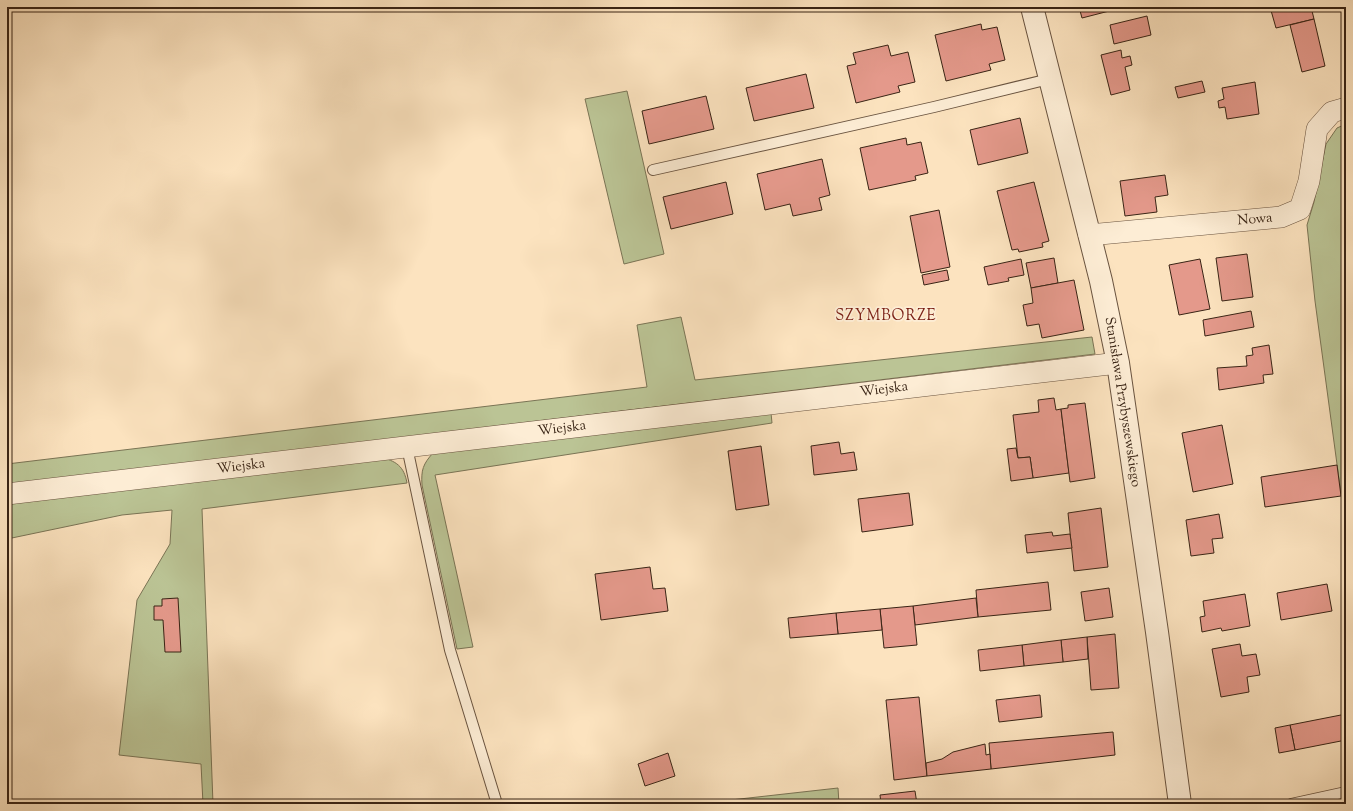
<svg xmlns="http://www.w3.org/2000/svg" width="1353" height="811" font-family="'Sorts Mill Goudy',serif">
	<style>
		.green { fill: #bbc495; stroke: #7a7455 }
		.building { fill: #e4998b; stroke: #392415 }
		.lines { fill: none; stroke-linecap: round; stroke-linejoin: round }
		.service-casing { stroke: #6a5440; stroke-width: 12 }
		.minor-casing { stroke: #6a5440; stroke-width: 22 }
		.tertiary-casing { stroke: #6a5440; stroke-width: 24 }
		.service { stroke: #fdedd5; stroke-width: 10 }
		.minor { stroke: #fdedd5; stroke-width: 21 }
		.tertiary { stroke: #fdedd5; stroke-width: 22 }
		.labels { text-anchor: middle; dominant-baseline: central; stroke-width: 3.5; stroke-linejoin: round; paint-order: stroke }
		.street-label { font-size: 14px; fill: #392415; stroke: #fdedd5 }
		.neighbourhood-label { font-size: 15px; letter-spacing: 1px; fill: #7a1f14; stroke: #fdedd5 }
	</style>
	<rect width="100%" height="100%" fill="#fce3bf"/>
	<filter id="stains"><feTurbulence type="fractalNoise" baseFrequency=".005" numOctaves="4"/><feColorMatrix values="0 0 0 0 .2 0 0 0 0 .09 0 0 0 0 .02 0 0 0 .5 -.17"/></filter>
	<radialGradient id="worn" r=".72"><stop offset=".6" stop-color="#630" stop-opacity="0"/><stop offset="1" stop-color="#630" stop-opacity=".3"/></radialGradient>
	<g class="green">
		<polygon points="627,91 664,254 624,264 585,99"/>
		<polygon points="1346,124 1346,531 1315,301 1307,225 1314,202 1326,144 1337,128"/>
		<polygon points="681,317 695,380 1092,337 1095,354 7,485 7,464 647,387 637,325"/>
		<path d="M 771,413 L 772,423 L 435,475 L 473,647 L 457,649 L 422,485 C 421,470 423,464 433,453 Z"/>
		<path d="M 380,457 C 396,461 404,466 407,483 L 202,509 L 213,804 L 203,804 L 201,764 L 119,755 L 137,600 L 170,544 L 172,510 L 122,515 L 7,539 L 7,503 Z"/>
		<polygon points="838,788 839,804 695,804"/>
	</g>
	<g class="building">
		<polygon points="1079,7 1117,7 1117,9 1082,18"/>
		<polygon points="1270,7 1311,7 1314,19 1276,28"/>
		<polygon points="1147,16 1151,35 1114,44 1110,25"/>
		<polygon points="1314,19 1325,66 1302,72 1290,25"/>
		<polygon points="981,24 982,30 997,27 1005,60 989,64 991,70 946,81 935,35"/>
		<polygon points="888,45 891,56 908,52 915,82 898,86 900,92 856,103 847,66 856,64 853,53"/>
		<polygon points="1121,50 1122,58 1130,56 1132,65 1125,67 1130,90 1111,95 1101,55"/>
		<polygon points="806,74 814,108 754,121 746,88"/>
		<polygon points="1202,81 1205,92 1178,98 1175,87"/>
		<polygon points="1255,82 1259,114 1227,119 1225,107 1219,108 1218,101 1224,99 1222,88"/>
		<polygon points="706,96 714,129 649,144 642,111"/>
		<polygon points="1020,118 1028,153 978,165 970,130"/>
		<polygon points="906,138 907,145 921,142 928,173 915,176 916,180 869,190 860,148"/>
		<polygon points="822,159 830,195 819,198 822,210 793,216 790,204 765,210 757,174"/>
		<polygon points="1165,175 1168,195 1155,197 1157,212 1125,216 1120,181"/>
		<polygon points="726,182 733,214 671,229 663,197"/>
		<polygon points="1034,182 1049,241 1042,243 1043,247 1019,252 1018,249 1012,250 997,191"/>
		<polygon points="939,210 950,267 921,273 910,216"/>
		<polygon points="1247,254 1253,297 1222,301 1216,258"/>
		<polygon points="1054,258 1058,283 1031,288 1026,263"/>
		<polygon points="1021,259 1024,275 1008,278 1009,281 988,285 984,267"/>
		<polygon points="1200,259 1210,309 1179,315 1169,265"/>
		<polygon points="947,270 949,280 924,285 922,275"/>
		<polygon points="1074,280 1084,330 1042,338 1039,324 1027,326 1023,305 1033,303 1031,288"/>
		<polygon points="1251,311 1254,327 1205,336 1203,320"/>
		<polygon points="1269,345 1273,374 1263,375 1264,383 1219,390 1217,368 1247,366 1246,356 1253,355 1252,348"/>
		<polygon points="1054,398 1056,410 1061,409 1069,473 1033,478 1030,457 1018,458 1013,415 1039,412 1038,400"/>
		<polygon points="1085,403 1095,478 1070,482 1061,409 1068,408 1068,405"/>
		<polygon points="1222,425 1233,484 1193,492 1182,433"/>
		<polygon points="839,442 841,454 854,452 857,470 814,475 811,446"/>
		<polygon points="761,446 769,505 736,510 728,451"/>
		<polygon points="1016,448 1018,458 1030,457 1033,478 1011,481 1007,449"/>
		<polygon points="1337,465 1341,496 1265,507 1261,477"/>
		<polygon points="909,493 913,525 862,532 858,499"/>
		<polygon points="1101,508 1108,567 1074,571 1068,513"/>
		<polygon points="1219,514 1223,538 1212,539 1214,553 1191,556 1186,520"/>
		<polygon points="1052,532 1053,536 1070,534 1072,548 1027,553 1025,535"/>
		<polygon points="650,567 653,589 665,588 668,611 601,620 595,574"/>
		<polygon points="1048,582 1051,610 978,617 976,590"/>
		<polygon points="1327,584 1332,611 1281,620 1277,593"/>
		<polygon points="1109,588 1113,617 1085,621 1081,592"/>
		<polygon points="1245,594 1250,626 1222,631 1221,628 1202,632 1200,617 1205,616 1203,601"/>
		<polygon points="178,598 181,652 165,652 163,620 154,620 154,606 162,606 162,599"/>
		<polygon points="976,598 978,617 915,625 913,606"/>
		<polygon points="913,606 917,645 884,648 880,609"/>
		<polygon points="880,609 882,630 838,634 836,613"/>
		<polygon points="836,613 838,634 790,638 788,618"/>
		<polygon points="1115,634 1119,688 1091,690 1087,637"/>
		<polygon points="1087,637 1088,659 1063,662 1061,640"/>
		<polygon points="1061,640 1063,662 1024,666 1022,645"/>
		<polygon points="1240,644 1242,656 1256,654 1260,675 1247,677 1249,692 1221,697 1212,649"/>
		<polygon points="1022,645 1024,666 980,671 978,650"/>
		<polygon points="1040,695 1042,717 999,722 996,700"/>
		<polygon points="919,697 927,776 894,780 886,700"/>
		<polygon points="1346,714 1346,740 1295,750 1290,725"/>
		<polygon points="1290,725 1295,750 1279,753 1275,728"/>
		<polygon points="1113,732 1115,755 991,769 989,743"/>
		<polygon points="985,744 986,755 990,754 991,769 927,776 926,763 942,759 953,752"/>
		<polygon points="668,753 675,776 645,786 638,764"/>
		<polygon points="915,791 917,804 881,804 880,795"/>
	</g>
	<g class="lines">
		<g class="service-casing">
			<g id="service">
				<polyline points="653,170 934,107 1049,79"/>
				<polyline points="407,447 450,650 497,804"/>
				<polyline points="1291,804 1346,792"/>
			</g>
		</g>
		<g class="minor-casing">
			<g id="minor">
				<polyline points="1089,235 1281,217 1300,209 1309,181 1317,129 1332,112 1346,108"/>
				<polyline points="7,494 1118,363"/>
			</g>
		</g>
		<g class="tertiary-casing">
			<polyline id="tertiary" points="1032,7 1101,281 1118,363 1157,632 1180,804"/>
		</g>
		<use href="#service" class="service"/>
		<use href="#minor" class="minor"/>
		<use href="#tertiary" class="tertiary"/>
	</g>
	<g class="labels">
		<g class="street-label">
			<text transform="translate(1255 220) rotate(-5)">Nowa</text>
			<text transform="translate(884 390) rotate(-7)">Wiejska</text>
			<text transform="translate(1122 402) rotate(81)">Stanisława Przybyszewskiego</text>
			<text transform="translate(562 429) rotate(-7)">Wiejska</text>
			<text transform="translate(241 467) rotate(-7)">Wiejska</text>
		</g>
		<g class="neighbourhood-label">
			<text x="886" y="316">SZYMBORZE</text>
		</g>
	</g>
	<rect width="1353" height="811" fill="none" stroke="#fce3bf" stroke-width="24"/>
	<rect x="8" y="8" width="1337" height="795" fill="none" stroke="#392415" stroke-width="2"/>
	<rect x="12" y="12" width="1329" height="787" fill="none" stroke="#392415"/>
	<rect width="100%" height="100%" filter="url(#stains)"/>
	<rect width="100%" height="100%" fill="url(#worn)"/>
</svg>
